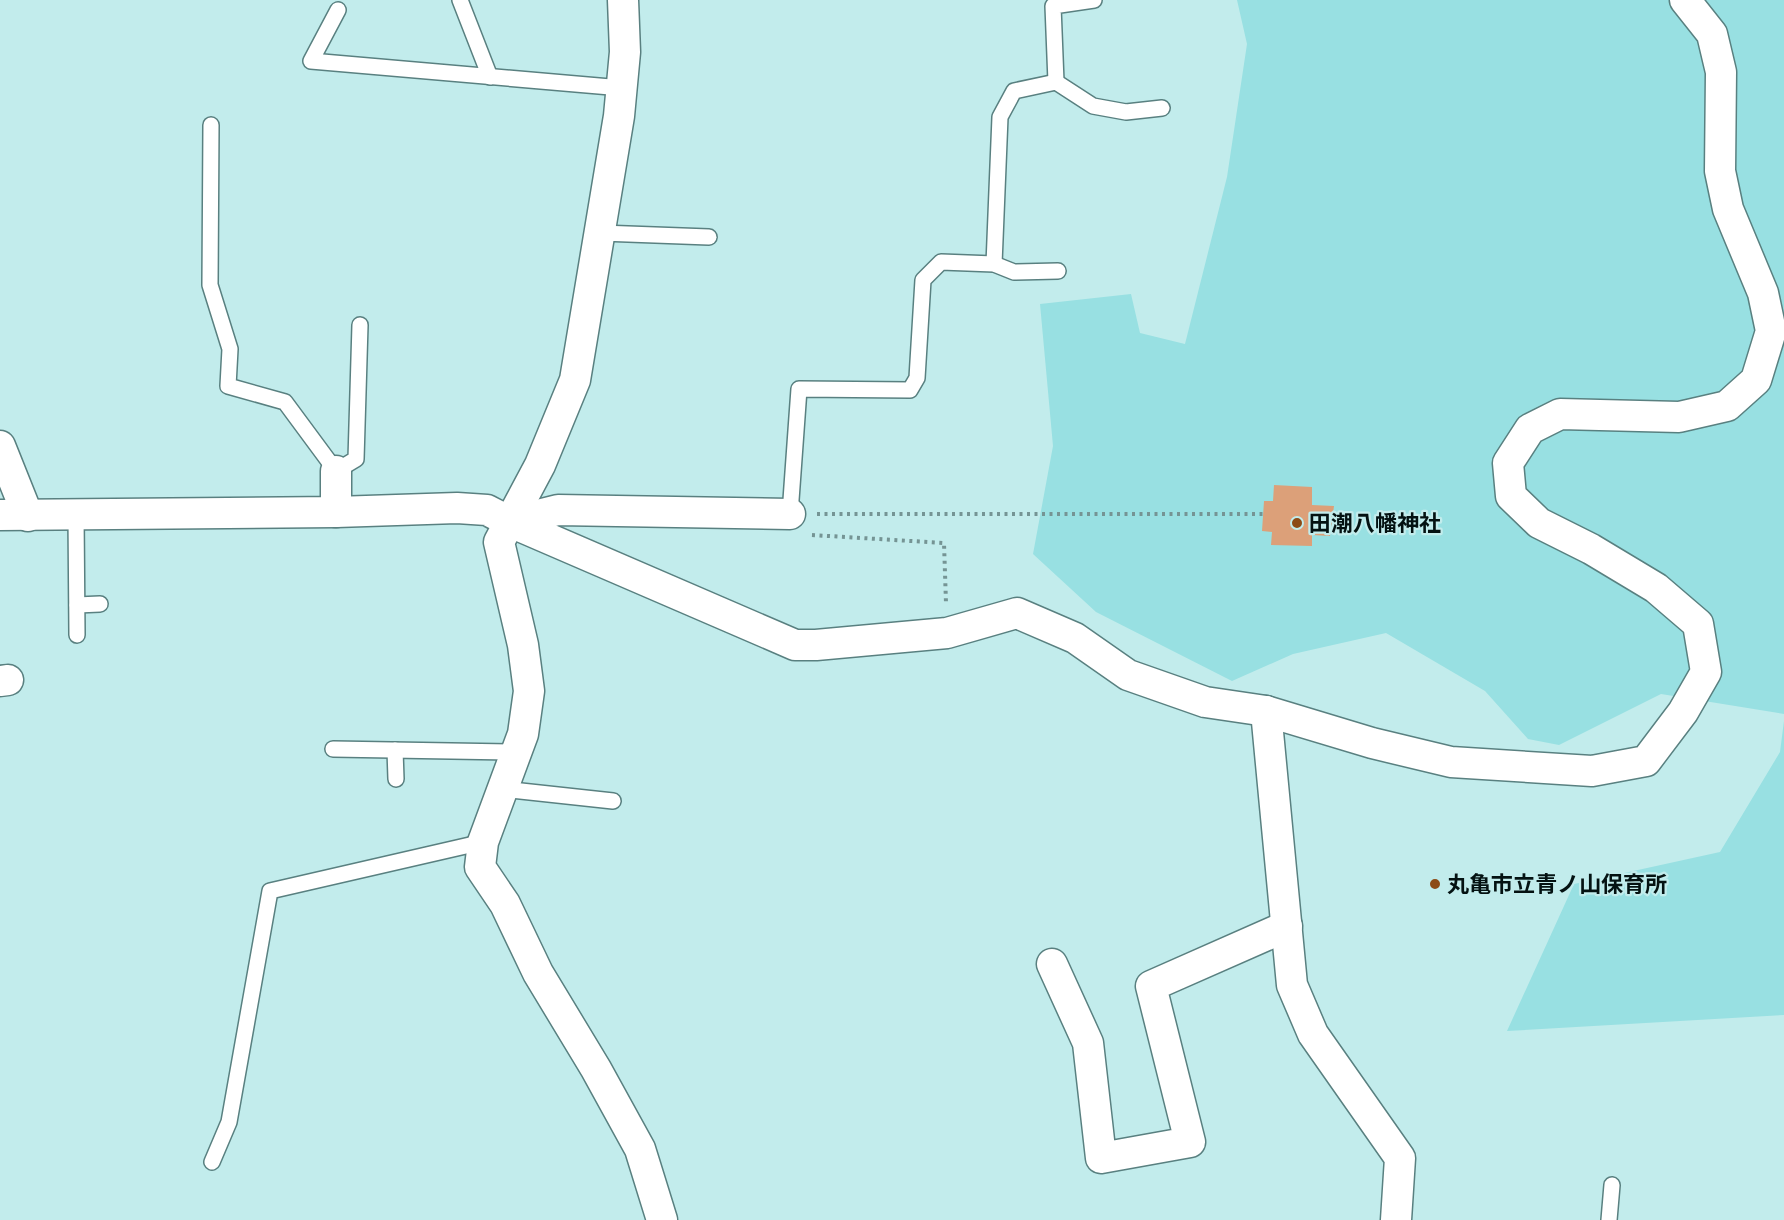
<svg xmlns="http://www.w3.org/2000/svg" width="1784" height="1220" font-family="Figtree,'Noto Sans JP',sans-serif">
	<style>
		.green { fill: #98e0e2 }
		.building { fill: #dca079 }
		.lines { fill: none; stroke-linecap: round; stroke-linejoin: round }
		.service-casing { stroke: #598080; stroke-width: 18 }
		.minor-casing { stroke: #598080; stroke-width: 33 }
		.path { stroke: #759494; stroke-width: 4; stroke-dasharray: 3 4.5; stroke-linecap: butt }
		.service { stroke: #fff; stroke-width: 15 }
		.minor { stroke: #fff; stroke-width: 30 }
		.poi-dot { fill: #8c4b16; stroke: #c2ecec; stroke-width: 2 }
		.labels { text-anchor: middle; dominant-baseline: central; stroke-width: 4.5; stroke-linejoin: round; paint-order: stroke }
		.poi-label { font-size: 22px; font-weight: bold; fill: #041212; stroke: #c2ecec; text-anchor: start }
	</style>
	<rect width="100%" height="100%" fill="#c2ecec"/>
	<g class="green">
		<polygon points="1237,0 1784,0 1784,714 1661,694 1559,745 1528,739 1485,691 1386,633 1293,654 1232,681 1096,612 1033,554 1053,446 1040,304 1131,294 1140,333 1185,344 1227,177 1247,44"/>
		<polygon points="1784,721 1784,1015 1507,1031 1574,884 1720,852 1780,752"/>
	</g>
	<polygon class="building" points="1274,485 1312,487 1312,505 1334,506 1330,536 1312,535 1312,546 1271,545 1272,532 1262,531 1264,501 1273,501"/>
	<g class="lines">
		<g class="service-casing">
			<g id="service">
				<polyline points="460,0 490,77"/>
				<polyline points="338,10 311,61 622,88"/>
				<polyline points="1056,82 1053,6 1094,0"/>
				<polyline points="211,125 210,285 230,349 228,386 285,402 336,471 356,459 360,325"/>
				<polyline points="601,233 709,237"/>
				<polyline points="994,264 1000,117 1014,91 1056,82 1093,106 1126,112 1162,108"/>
				<polyline points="790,514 799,389 910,390 917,378 923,280 941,262 994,264 1014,272 1058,271"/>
				<polyline points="76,515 77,635"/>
				<polyline points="77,605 100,604"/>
				<polyline points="333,749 516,752"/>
				<polyline points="395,750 396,779"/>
				<polyline points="502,789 613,801"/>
				<polyline points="212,1162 229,1122 270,891 483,842"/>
				<polyline points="1609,1220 1612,1185"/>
			</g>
		</g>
		<g class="minor-casing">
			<g id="minor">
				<polyline points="623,0 625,52 619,116 575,380 540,465 499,542 523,645 529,691 523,734 483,842 480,867 505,904 538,973 596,1069 640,1149 662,1220"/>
				<polyline points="0,446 28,516"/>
				<polyline points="336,471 336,512"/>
				<polyline points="0,515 336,512 457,508 487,510 510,522 795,645 816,645 947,633 1017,613 1075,638 1128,675 1205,702 1266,711 1372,743 1451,762 1592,771 1646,761 1683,712 1706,672 1698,624 1656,588 1591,549 1539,523 1511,496 1508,463 1530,429 1560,414 1679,417 1727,406 1756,380 1771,331 1763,293 1728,209 1720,171 1721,72 1712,34 1685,0"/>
				<polyline points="510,522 558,510 790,514"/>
				<polyline points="0,681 8,680"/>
				<polyline points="1266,711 1292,985 1313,1034 1400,1158 1396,1220"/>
				<polyline points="1052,964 1088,1043 1101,1158 1190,1142 1151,986 1287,926"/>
			</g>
		</g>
		<g class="path">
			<polyline points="817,514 1263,514"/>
			<polyline points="812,535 944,543 946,603"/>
		</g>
		<use href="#service" class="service"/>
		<use href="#minor" class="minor"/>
	</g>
	<g class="poi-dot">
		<circle cx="1297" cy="523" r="6"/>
		<circle cx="1435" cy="884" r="6"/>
	</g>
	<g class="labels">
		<g class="poi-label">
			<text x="1309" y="523">田潮八幡神社</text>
			<text x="1447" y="884">丸亀市立青ノ山保育所</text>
		</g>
	</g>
</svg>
